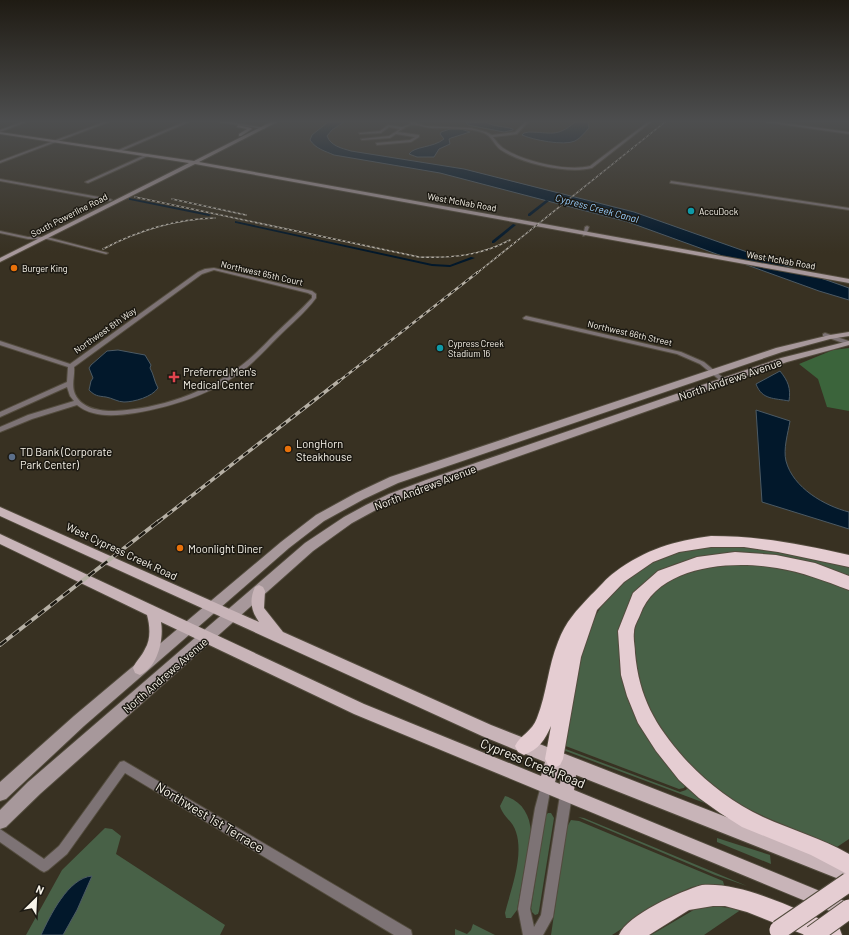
<svg xmlns="http://www.w3.org/2000/svg" width="849" height="935" font-family="Barlow,sans-serif">
	<style>
		.green { fill: #486147 }
		.forest { fill: #3b643b }
		.water { fill: #02182b; stroke: #4c5a64 }
		.lines { fill: none; stroke-linecap: round; stroke-linejoin: round }
		.canal { fill: #02182b; fill-rule: evenodd }
		.street-casing { stroke: #534c3e; stroke-width: 2 }
		.secondary-casing { stroke: #534c3e; stroke-width: 2 }
		.primary-casing { stroke: #534c3e; stroke-width: 2 }
		.highway-casing { stroke: #534c3e; stroke-width: 2 }
		.street { fill: #7d7375; fill-rule: evenodd }
		.secondary { fill: #a7989b; fill-rule: evenodd }
		.primary { fill: #c8b4b8; fill-rule: evenodd }
		.highway { fill: #e5cdd2; fill-rule: evenodd }
		.rail-far3-casing { stroke: #b6b0a5; stroke-width: 1.5 }
		.rail-far2-casing { stroke: #b6b0a5; stroke-width: 2.5 }
		.rail-far1-casing { stroke: #b6b0a5; stroke-width: 3.5 }
		.rail-casing { stroke: #b6b0a5; stroke-width: 4 }
		.rail-far3 { stroke: #1c1912; stroke-width: 1; stroke-dasharray: 2.5; stroke-linecap: butt }
		.rail-far2 { stroke: #1c1912; stroke-width: 1.5; stroke-dasharray: 4.5; stroke-linecap: butt }
		.rail-far1 { stroke: #1c1912; stroke-width: 2; stroke-dasharray: 6; stroke-linecap: butt }
		.rail { stroke: #1c1912; stroke-width: 2.5; stroke-dasharray: 8; stroke-linecap: butt }
		.highway-bridge-casing { stroke: #534c3e; stroke-width: 21; stroke-linecap: butt }
		.highway-bridge { stroke: #e5cdd2; stroke-width: 19 }
		.culture-dot { fill: #0f9aa8; stroke: #1c1912; stroke-width: 1.5 }
		.food-dot { fill: #e8710a; stroke: #1c1912; stroke-width: 1.5 }
		.health-dot { fill: #e0444e; stroke: #1c1912; stroke-width: 1.5 }
		.service-dot { fill: #5c6f8a; stroke: #1c1912; stroke-width: 1.5 }
		.labels { text-anchor: middle; dominant-baseline: central; stroke-width: 3; stroke-linejoin: round; paint-order: stroke }
		.far-street-label { font-size: 9px; fill: #f8f4ea; stroke: #1c1912 }
		.far-poi-label { font-size: 9px; fill: #f8f4ea; stroke: #1c1912; text-anchor: start }
		.far-water-label { font-size: 10px; font-style: italic; fill: #98cdfd; stroke: #1c1912 }
		.poi-label { font-size: 11px; fill: #f8f4ea; stroke: #1c1912; text-anchor: start }
		.street-label { font-size: 11px; fill: #f8f4ea; stroke: #1c1912 }
		.near-street-label { font-size: 13px; fill: #f8f4ea; stroke: #1c1912 }
	</style>
	<rect width="100%" height="100%" fill="#383122"/>
	<g class="green">
		<path d="M 743,545 L 849,566 L 849,580 L 818,567 L 690,560 L 675,564 L 661,571 L 650,578 L 638,590 L 621,656 L 688,781 L 684,788 L 679,789 L 563,745 C 573,694 576,632 613,591 C 618,585 625,581 631,576 C 650,561 674,551 698,548 C 713,546 728,546 743,545 Z"/>
		<polygon points="719,563 775,565 849,587 849,839 837,847 772,820 735,803 680,760 667,745 639,692 631,626 659,582"/>
		<polygon points="563,748 680,792 686,790 690,784 710,805 563,750"/>
		<path d="M 505,796 C 522,801 530,815 531,832 L 517,910 L 511,918 L 506,918 L 505,913 C 511,889 524,856 516,832 C 513,821 503,817 500,806 Z"/>
		<polygon points="548,813 551,813 554,818 539,911 538,914 535,915 532,912 531,908 546,815"/>
		<polygon points="578,817 584,818 747,886 715,875"/>
		<polygon points="571,820 579,821 723,881 724,885 709,884 692,887 674,895 612,935 551,935 567,827"/>
		<polygon points="105,828 112,829 121,836 116,854 225,925 220,935 26,935 62,870"/>
		<polygon points="717,838 770,855 771,864 717,842"/>
		<polygon points="711,906 742,909 704,935 651,935 697,908"/>
		<polygon points="473,924 495,935 455,935 455,929 467,934 471,930"/>
	</g>
	<polygon class="forest" points="849,348 849,411 827,407 818,379 799,364 833,350"/>
	<g class="water">
		<path d="M 328,122 L 344,122 L 332,130 L 327,136 C 331,146 341,148 351,151 L 464,169 L 634,212 L 849,288 L 849,300 L 819,291 L 628,222 L 440,173 L 334,155 C 325,151 316,149 310,140 L 312,135 Z"/>
		<path d="M 486,122 C 494,127 504,126 513,129 L 513,130 L 504,132 L 468,125 L 466,123 Z"/>
		<path d="M 575,122 L 588,122 L 589,128 C 585,132 581,138 575,141 C 564,146 533,140 522,135 L 524,133 L 529,132 C 550,132 557,138 575,122 Z"/>
		<path d="M 450,129 L 461,129 L 470,132 L 451,138 L 449,139 L 450,144 L 439,149 L 434,157 L 417,157 L 409,154 C 414,146 433,148 444,139 L 440,134 L 441,132 Z"/>
		<path d="M 118,350 L 145,355 L 151,365 L 150,368 C 154,375 154,381 158,388 C 152,397 134,402 124,402 C 118,402 112,398 106,397 C 98,396 95,396 89,390 L 91,381 L 93,378 L 89,368 L 91,365 L 107,351 Z"/>
		<path d="M 780,371 C 788,381 791,388 789,401 C 774,398 762,400 756,384 Z"/>
		<path d="M 756,410 L 790,421 C 788,433 783,449 786,461 C 793,488 825,506 849,512 L 849,529 L 762,502 Z"/>
		<path d="M 92,876 L 77,910 L 63,935 L 41,935 C 50,916 68,878 92,876 Z"/>
	</g>
	<g class="lines">
		<g class="canal">
			<polygon points="129,198 209,214 211,215 209,216 130,200 129,200"/>
			<polygon points="546,200 549,201 530,216 528,216 528,214"/>
			<polygon points="235,221 432,264 450,265 471,257 475,258 450,267 432,266 236,223 235,223"/>
			<polygon points="513,224 516,225 494,243 492,243 492,241"/>
		</g>
		<g class="street-casing">
			<g id="street">
				<polygon points="21,122 26,122 0,132 0,130"/>
				<polygon points="104,122 109,122 0,163 0,161"/>
				<polygon points="184,122 189,122 119,152 116,151"/>
				<polygon points="219,122 230,122 265,128 264,129"/>
				<path d="M 409,122 L 414,122 L 425,126 L 471,128 L 486,132 L 492,135 L 515,132 L 525,122 L 528,122 L 517,134 L 493,137 C 496,141 499,145 503,148 C 522,161 567,172 590,166 L 648,122 L 651,122 L 592,168 C 568,174 522,164 501,150 C 494,145 492,136 484,133 C 468,127 450,129 432,128 C 426,128 420,125 415,125 C 409,124 403,129 398,132 L 419,135 L 419,137 L 411,142 L 377,145 L 376,143 L 410,140 L 415,137 L 396,134 L 390,138 L 362,140 L 361,139 L 389,136 L 400,129 L 389,127 L 381,133 L 360,134 L 359,133 L 380,131 L 388,125 L 402,127 L 411,124 Z"/>
				<polygon points="765,122 776,122 849,132 849,134"/>
				<polygon points="147,154 150,155 88,183 85,182"/>
				<polygon points="0,179 110,199 112,200 110,201 0,181"/>
				<polygon points="671,181 849,208 849,210 670,183"/>
				<polygon points="587,226 589,227 586,235 583,236 585,227"/>
				<polygon points="0,231 28,237 47,237 108,253 106,254 47,239 28,239 0,233"/>
				<path d="M 214,268 L 312,291 L 316,294 L 316,298 C 305,313 291,324 278,337 C 267,348 257,359 245,369 C 213,394 175,406 135,413 C 116,416 93,418 77,405 L 32,419 L 0,432 L 0,427 L 28,415 L 74,401 L 70,396 L 67,387 L 0,417 L 0,412 L 67,382 L 68,367 L 0,345 L 0,341 L 70,364 L 198,272 L 205,269 ZM 214,270 L 308,293 L 312,295 L 312,298 C 300,311 287,322 275,334 C 264,345 254,356 242,365 C 206,393 159,409 114,411 C 100,411 82,409 75,394 C 71,385 75,376 74,367 L 202,274 Z"/>
				<polygon points="526,316 681,352 704,362 727,381 726,382 722,382 700,364 677,354 524,319 523,318"/>
				<polygon points="825,333 849,341 849,345 823,336 823,334"/>
				<polygon points="124,761 411,930 412,935 394,935 125,773 67,854 48,870 44,872 40,870 0,842 0,829 44,859 59,846 120,762"/>
				<polygon points="546,781 550,782 551,786 547,808 530,909 534,927 541,915 560,795 562,791 566,789 570,791 572,795 553,917 543,935 523,935 518,909 535,808 542,782"/>
			</g>
		</g>
		<g class="secondary-casing">
			<g id="secondary">
				<polygon points="271,122 277,122 199,162 849,279 849,283 195,164 0,262 0,258 189,163 0,134 0,132 194,161"/>
				<polygon points="238,125 251,128 252,129 241,136 239,136 239,134 247,129 237,127"/>
				<polygon points="849,332 849,336 830,339 782,352 398,483 364,499 324,521 289,548 84,726 6,799 0,801 0,782 74,716 281,542 316,515 356,493 390,477 776,348 830,335"/>
				<polygon points="849,341 849,345 787,362 434,486 397,500 374,511 352,523 313,551 40,794 6,827 0,829 0,810 28,782 305,543 344,517 366,505 389,494 426,480 781,358"/>
			</g>
		</g>
		<g class="primary-casing">
			<path id="primary" d="M 0,507 L 259,622 C 251,611 249,600 255,587 L 259,585 L 263,587 L 265,591 L 264,608 L 283,632 L 491,725 L 849,865 L 849,883 L 576,775 L 574,790 L 849,903 L 849,919 L 354,714 L 161,622 C 164,639 158,667 140,675 L 135,673 L 133,668 C 136,661 142,656 145,649 C 151,639 150,626 147,615 L 0,544 L 0,534 L 364,704 L 541,776 L 545,762 L 482,736 L 0,516 ZM 559,768 L 562,769 L 560,784 L 555,782 Z"/>
		</g>
		<g class="highway-casing">
			<g id="highway">
				<path d="M 711,536 C 760,536 801,544 849,555 L 849,567 L 778,552 L 744,547 L 711,547 L 679,552 L 653,562 L 624,582 L 597,610 L 581,657 L 563,759 L 560,765 L 554,768 L 548,765 L 545,759 L 551,726 C 545,740 539,749 524,755 L 518,752 L 515,746 C 520,735 532,732 537,718 C 547,693 548,666 558,642 C 566,621 576,611 591,595 C 599,588 606,578 615,572 C 646,549 674,541 711,536 Z"/>
				<path d="M 735,552 L 776,555 L 815,563 L 849,576 L 849,590 C 825,581 802,572 777,568 C 732,560 658,565 640,615 C 638,620 634,626 634,632 C 633,639 635,646 635,653 C 639,697 655,725 684,758 C 706,782 733,803 763,817 C 792,830 821,838 849,854 L 849,875 L 811,855 L 742,827 L 720,813 L 699,798 L 679,780 L 656,751 L 638,723 L 627,696 L 621,675 L 618,631 L 633,593 L 658,571 L 697,557 Z"/>
				<path d="M 702,885 C 745,882 799,911 839,927 L 842,935 L 805,935 L 747,912 L 725,906 L 713,906 L 689,910 L 649,935 L 619,935 C 627,915 681,891 702,885 Z"/>
			</g>
		</g>
		<use href="#street" class="street"/>
		<use href="#secondary" class="secondary"/>
		<use href="#primary" class="primary"/>
		<use href="#highway" class="highway"/>
		<g class="rail-far3-casing">
			<g id="rail-far3">
				<path d="M 135,197 L 419,257 C 452,258 481,256 510,240"/>
				<polyline points="172,199 246,215"/>
				<path d="M 103,249 C 139,230 174,219 215,218"/>
				<polyline points="477,273 665,122"/>
			</g>
		</g>
		<g class="rail-far2-casing">
			<polyline id="rail-far2" points="338,382 478,272"/>
		</g>
		<g class="rail-far1-casing">
			<polyline id="rail-far1" points="158,522 339,381"/>
		</g>
		<g class="rail-casing">
			<polyline id="rail" points="0,645 159,521"/>
		</g>
		<use href="#rail-far3" class="rail-far3"/>
		<use href="#rail-far2" class="rail-far2"/>
		<use href="#rail-far1" class="rail-far1"/>
		<use href="#rail" class="rail"/>
		<g class="highway-bridge-casing">
			<g id="highway-bridge">
				<polyline points="779,930 849,882"/>
				<polyline points="813,935 849,909"/>
			</g>
		</g>
		<use href="#highway-bridge" class="highway-bridge"/>
	</g>
	<linearGradient id="sky" x2="0" y2="1"><stop stop-color="#1f1b13"/><stop offset="0.48" stop-color="#4d4e4f"/><stop offset="1" stop-color="#4d4e4f" stop-opacity="0"/></linearGradient>
	<rect width="849" height="253" fill="url(#sky)"/>
	<g class="culture-dot">
		<circle cx="691" cy="211" r="4"/>
		<circle cx="440" cy="348" r="4"/>
	</g>
	<g class="food-dot">
		<circle cx="14" cy="268" r="4"/>
		<circle cx="288" cy="449" r="4"/>
		<circle cx="180" cy="548" r="4"/>
	</g>
	<path class="health-dot" d="M172 371h4v4h4v4h-4v4h-4v-4h-4v-4h4z"/>
	<circle class="service-dot" cx="12" cy="457" r="4"/>
	<g class="labels">
		<g class="far-street-label">
			<text transform="translate(462 202) rotate(10)">West McNab Road</text>
			<text transform="translate(69 215) rotate(-27)">South Powerline Road</text>
			<text transform="translate(781 260) rotate(10)">West McNab Road</text>
			<text transform="translate(262 273) rotate(13)">Northwest 65th Court</text>
			<text transform="translate(105 330) rotate(-35)">Northwest 6th Way</text>
			<text transform="translate(630 333) rotate(13)">Northwest 66th Street</text>
		</g>
		<g class="far-poi-label">
			<text x="699" y="211">AccuDock</text>
			<text x="22" y="268">Burger King</text>
			<text x="448" y="343">Cypress Creek<tspan x="448" dy="10">Stadium 16</tspan></text>
		</g>
		<g class="far-water-label">
			<text transform="translate(597 208) rotate(15)">Cypress Creek Canal</text>
		</g>
		<g class="poi-label">
			<text x="183" y="371">Preferred Men's<tspan x="183" dy="13">Medical Center</tspan></text>
			<text x="296" y="443">LongHorn<tspan x="296" dy="13">Steakhouse</tspan></text>
			<text x="20" y="451">TD Bank (Corporate<tspan x="20" dy="13">Park Center)</tspan></text>
			<text x="188" y="548">Moonlight Diner</text>
		</g>
		<g class="street-label">
			<text transform="translate(730 379) rotate(-19)">North Andrews Avenue</text>
			<text transform="translate(425 487) rotate(-21)">North Andrews Avenue</text>
			<text transform="translate(122 551) rotate(25)">West Cypress Creek Road</text>
			<text transform="translate(165 675) rotate(-41)">North Andrews Avenue</text>
		</g>
		<g class="near-street-label">
			<text transform="translate(533 763) rotate(22)">Cypress Creek Road</text>
			<text transform="translate(210 817) rotate(31)">Northwest 1st Terrace</text>
		</g>
	</g>
	<g transform="translate(36 899) rotate(24)" stroke="#1c1912" stroke-width="3" paint-order="stroke">
	<path d="M0-3L7 15L0 10L-7 15Z" fill="#f8f4ea"/>
	<text y="-6" font-size="11" font-weight="bold" text-anchor="middle" fill="#f8f4ea">N</text>
	</g>
</svg>
